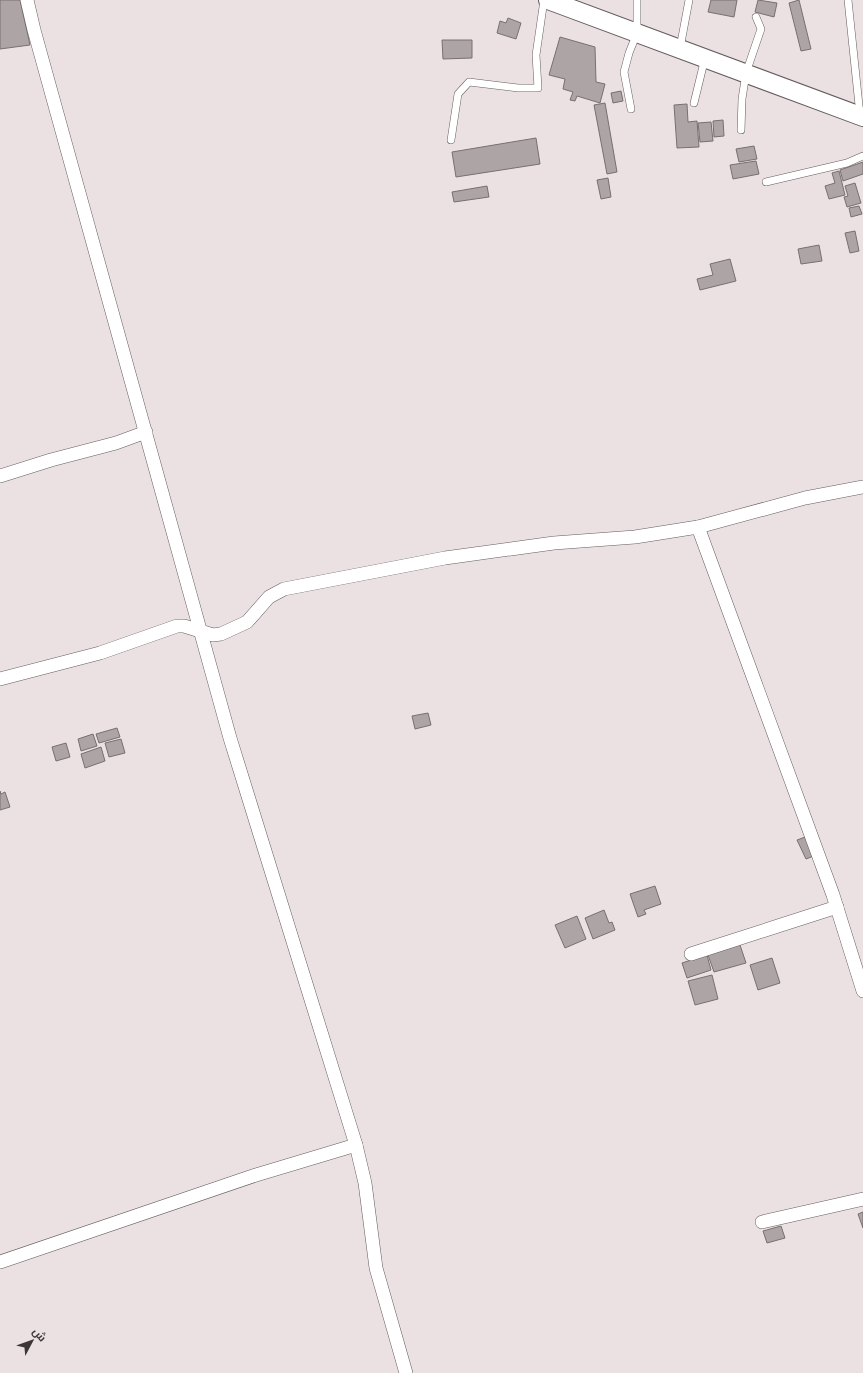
<svg xmlns="http://www.w3.org/2000/svg" width="863" height="1373" font-family="'Roboto Condensed',Cairo,sans-serif">
	<style>
		.building { fill: #ada4a5; stroke: #787070 }
		.lines { fill: none; stroke-linecap: round; stroke-linejoin: round }
		.lane-casing { stroke: #645d5d; stroke-width: 8 }
		.street-casing { stroke: #645d5d; stroke-width: 14 }
		.secondary-casing { stroke: #645d5d; stroke-width: 20 }
		.lane { stroke: #fff; stroke-width: 7 }
		.street { stroke: #fff; stroke-width: 13 }
		.secondary { stroke: #fff; stroke-width: 18 }
	</style>
	<rect width="100%" height="100%" fill="#ebe1e2"/>
	<g class="building">
		<polygon points="0,0 20,0 30,45 0,49"/>
		<polygon points="711,0 737,0 734,17 708,12"/>
		<polygon points="758,0 777,3 774,17 755,12"/>
		<polygon points="799,0 811,49 801,51 789,3"/>
		<polygon points="508,18 521,23 516,39 497,33 500,21 506,23"/>
		<polygon points="560,37 595,47 596,82 605,84 600,103 577,96 575,101 570,100 573,92 563,89 565,79 549,75"/>
		<polygon points="442,40 472,40 472,58 443,59"/>
		<polygon points="621,91 623,101 613,103 611,93"/>
		<polygon points="605,103 617,172 607,174 594,105"/>
		<polygon points="687,104 688,122 697,121 699,147 677,148 674,105"/>
		<polygon points="723,120 724,136 714,137 713,121"/>
		<polygon points="711,122 713,141 700,142 698,123"/>
		<polygon points="536,138 540,164 456,177 452,152"/>
		<polygon points="754,146 757,159 739,162 736,149"/>
		<polygon points="756,161 759,174 733,179 730,165"/>
		<polygon points="863,162 863,174 843,181 840,170"/>
		<polygon points="839,171 845,195 829,199 825,186 835,183 832,173"/>
		<polygon points="608,178 611,197 601,199 597,180"/>
		<polygon points="855,183 861,203 847,207 844,197 848,196 845,186"/>
		<polygon points="487,186 489,197 454,202 452,192"/>
		<polygon points="859,206 862,214 851,217 849,208"/>
		<polygon points="855,231 859,251 850,253 845,233"/>
		<polygon points="819,245 822,261 801,264 798,249"/>
		<polygon points="730,259 736,281 700,290 697,279 713,275 710,264"/>
		<polygon points="428,713 431,725 415,729 412,716"/>
		<polygon points="117,728 120,737 99,743 96,734"/>
		<polygon points="93,734 97,746 81,751 78,739"/>
		<polygon points="121,739 125,753 109,757 105,743"/>
		<polygon points="66,743 70,757 56,761 52,747"/>
		<polygon points="101,747 105,761 85,768 81,754"/>
		<polygon points="0,791 1,794 5,792 10,807 0,810"/>
		<polygon points="808,836 816,855 806,859 797,840"/>
		<polygon points="655,886 661,904 644,910 646,914 638,917 630,894"/>
		<polygon points="604,910 609,923 612,922 615,930 593,939 585,918"/>
		<polygon points="577,916 586,939 565,948 555,925"/>
		<polygon points="739,942 746,963 714,972 707,952"/>
		<polygon points="707,955 711,970 687,978 682,963"/>
		<polygon points="772,958 780,983 758,990 750,965"/>
		<polygon points="712,975 718,999 695,1005 688,981"/>
		<polygon points="863,1212 863,1228 858,1214"/>
		<polygon points="781,1226 785,1238 767,1243 763,1231"/>
	</g>
	<g class="lines">
		<g class="lane-casing">
			<g id="lane">
				<polyline points="848,0 860,115"/>
				<polyline points="680,48 689,0"/>
				<polyline points="694,103 705,58"/>
				<polyline points="631,109 624,72 629,53 637,33 637,0"/>
				<polyline points="741,130 742,99 746,73 761,29 756,17"/>
				<polyline points="451,140 458,94 469,82 518,88 538,88 536,55 544,0"/>
				<polyline points="766,182 847,163 863,156"/>
			</g>
		</g>
		<g class="street-casing">
			<g id="street">
				<polyline points="27,0 34,30 230,738 356,1145 365,1183 376,1268 406,1373"/>
				<polyline points="0,476 51,460 116,443 146,432"/>
				<polyline points="698,527 833,895 863,991"/>
				<polyline points="0,679 100,653 177,626 184,626 213,635 221,634 247,622 269,597 284,589 445,558 554,543 635,537 698,527 805,498 863,487"/>
				<polyline points="691,954 837,907"/>
				<polyline points="762,1222 863,1199"/>
				<polyline points="0,1262 256,1175 356,1145"/>
			</g>
		</g>
		<g class="secondary-casing">
			<polyline id="secondary" points="548,0 863,117"/>
		</g>
		<use href="#lane" class="lane"/>
		<use href="#street" class="street"/>
		<use href="#secondary" class="secondary"/>
	</g>
	<g transform="translate(32 1341) rotate(49)" stroke="#ebe1e2" stroke-width="3" paint-order="stroke">
	<path d="M0-3L7 15L0 10L-7 15Z" fill="#3b3737"/>
	<text y="-6" font-size="11" font-weight="bold" text-anchor="middle" fill="#3b3737">ش</text>
	</g>
</svg>
